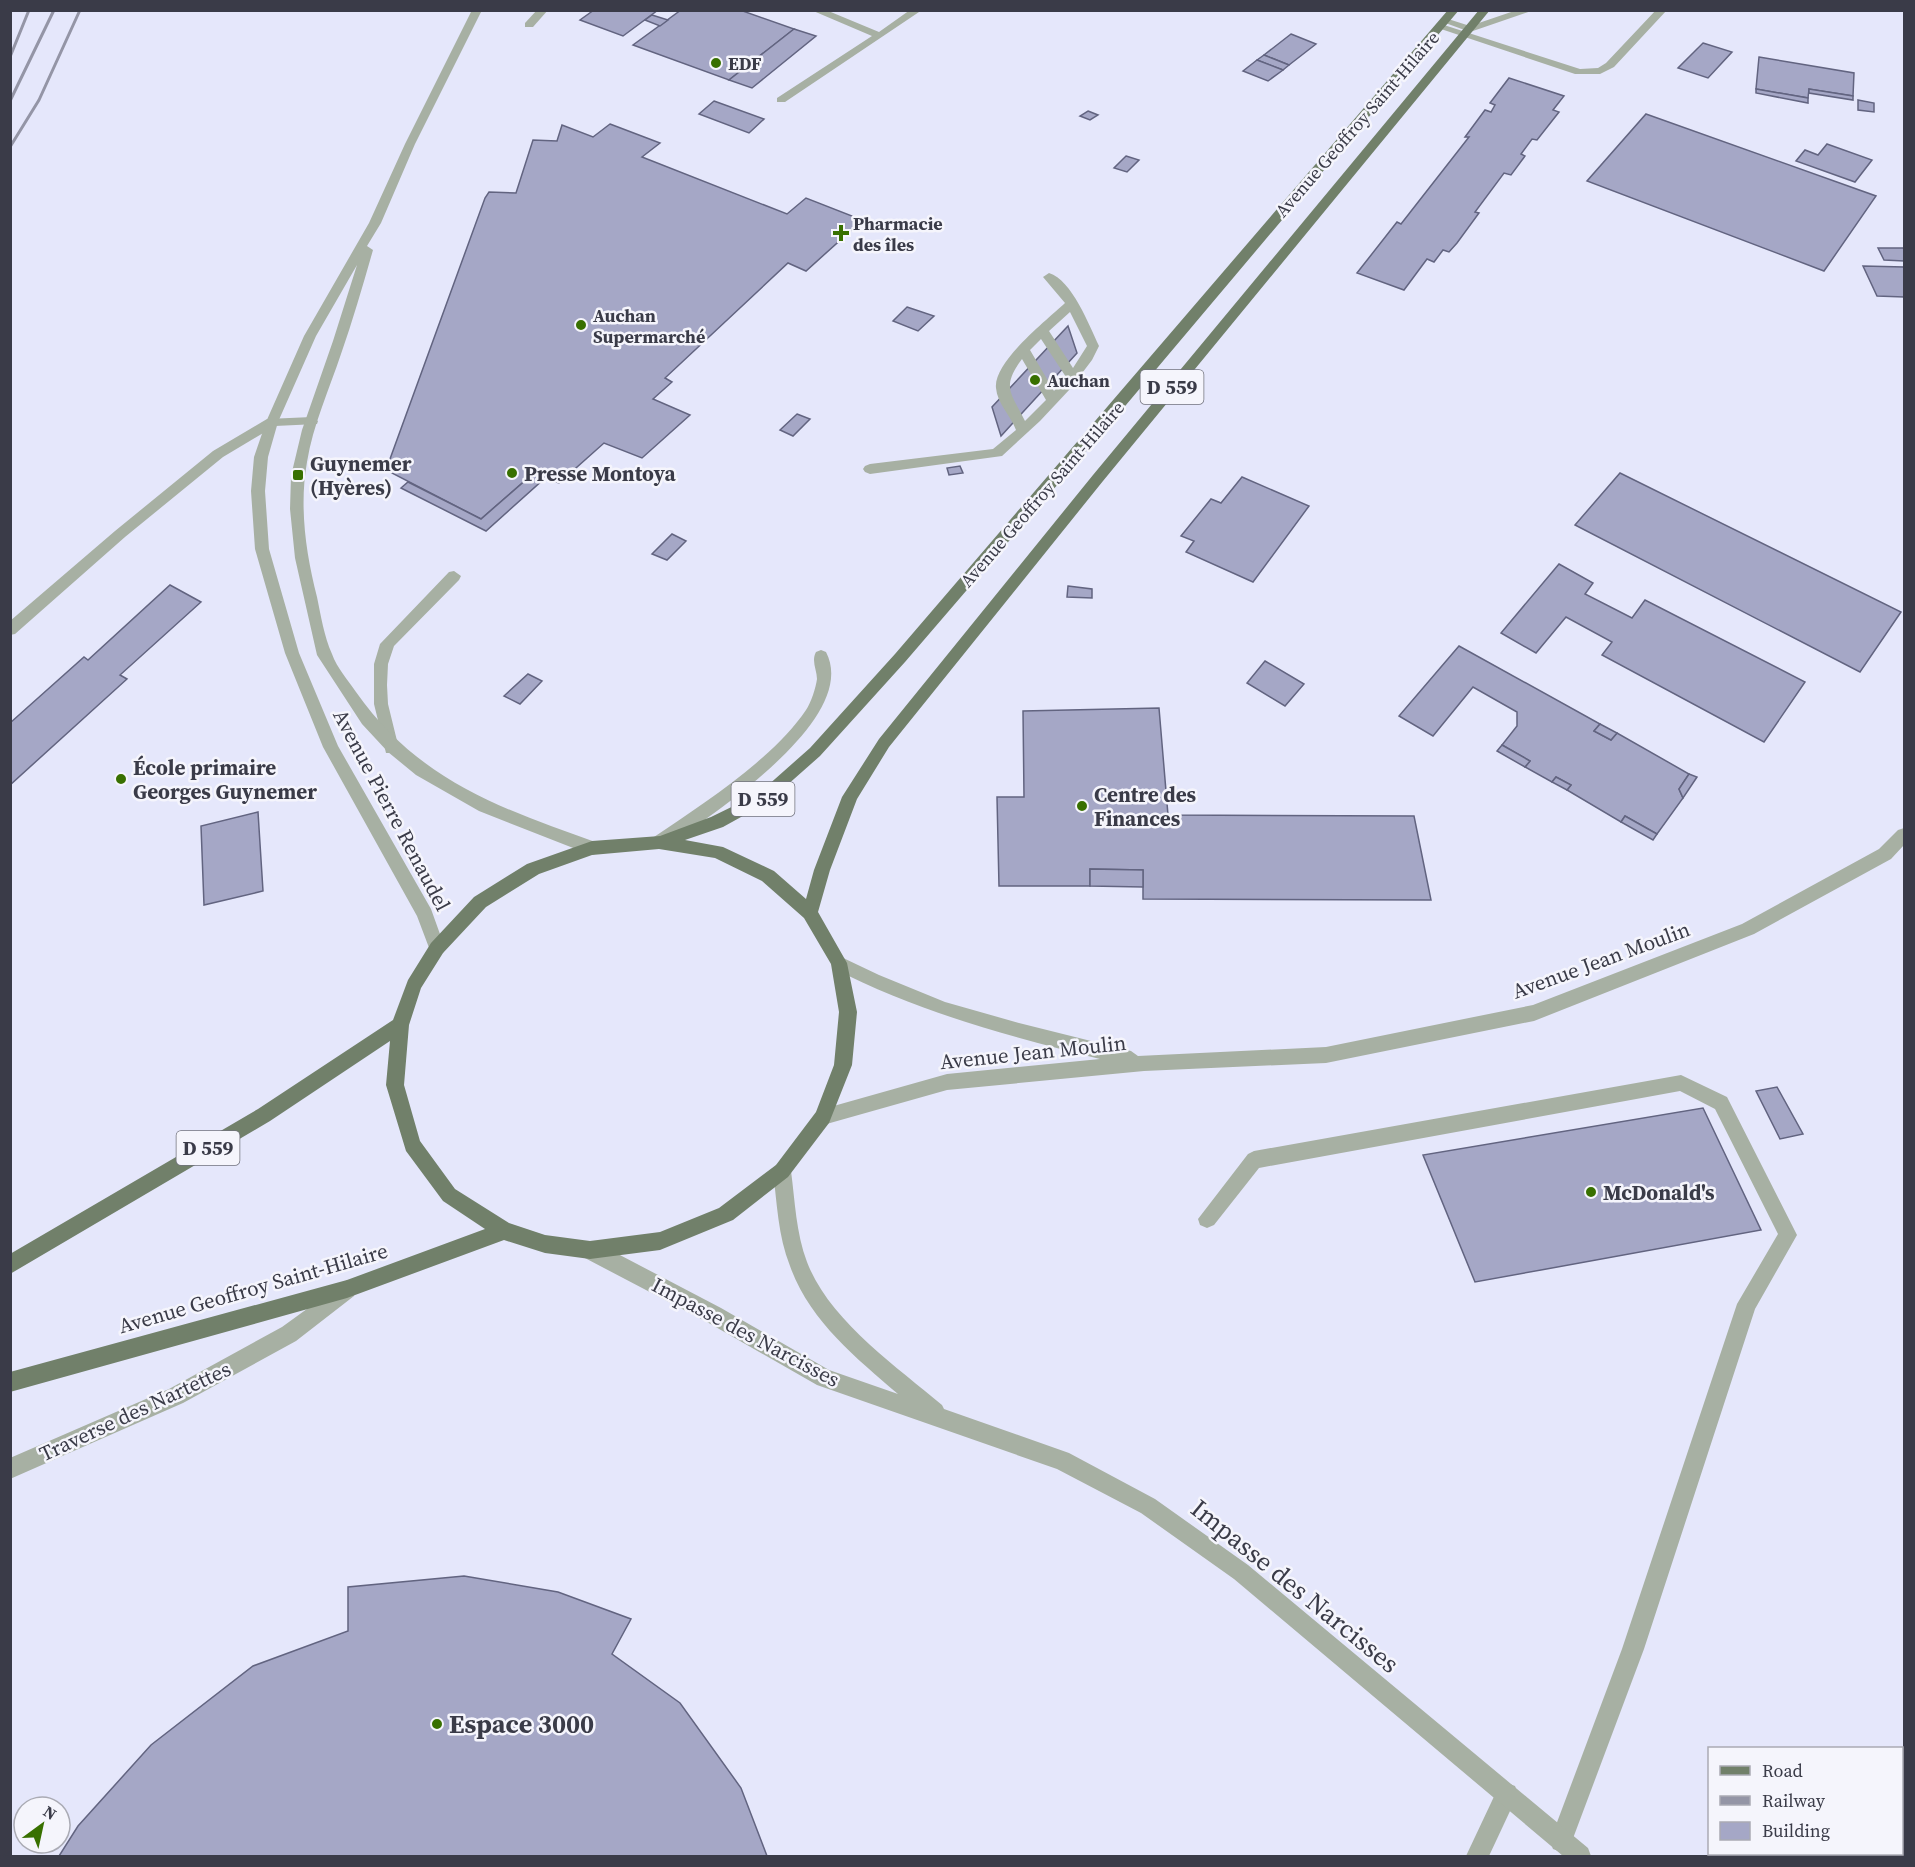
<svg xmlns="http://www.w3.org/2000/svg" width="1915" height="1867" font-family="'Source Serif 4',serif">
	<style>
		.building { fill: #a5a7c6; stroke: #626480; stroke-width: 1.5 }
		.lines { fill: none; stroke-linecap: round; stroke-linejoin: round }
		.service { fill: #a7b0a3; fill-rule: evenodd }
		.minor { fill: #a7b0a3; fill-rule: evenodd }
		.tertiary { fill: #a7b0a3; fill-rule: evenodd }
		.primary { fill: #71806a; fill-rule: evenodd }
		.rail { stroke: #9495a6; stroke-width: 3 }
		.poi-dot { fill: #387000; stroke: #f5f5fc; stroke-width: 2 }
		.labels { text-anchor: middle; dominant-baseline: central; stroke-width: 5; stroke-linejoin: round; paint-order: stroke }
		.far-poi-label { font-size: 18px; font-weight: bold; fill: #3a3b48; stroke: #f5f5fc; text-anchor: start }
		.far-street-label { font-size: 18px; fill: #3a3b48; stroke: #f5f5fc }
		.shield { fill: #f5f5fc; stroke: #72737e; stroke-width: 1.5 }
		.shield-label { font-size: 20px; font-weight: bold; fill: #3a3b48 }
		.poi-label { font-size: 21px; font-weight: bold; fill: #3a3b48; stroke: #f5f5fc; text-anchor: start }
		.street-label { font-size: 21px; fill: #3a3b48; stroke: #f5f5fc }
		.near-street-label { font-size: 26px; fill: #3a3b48; stroke: #f5f5fc }
		.near-poi-label { font-size: 26px; font-weight: bold; fill: #3a3b48; stroke: #f5f5fc; text-anchor: start }
	</style>
	<rect width="100%" height="100%" fill="#e5e7fb"/>
	<g class="building">
		<polygon points="594,10 658,10 623,36 580,20"/>
		<polygon points="681,10 740,10 794,29 729,80 633,45"/>
		<polygon points="652,15 668,20 660,26 645,20"/>
		<polygon points="794,29 816,36 752,88 729,80"/>
		<polygon points="1291,34 1316,44 1289,65 1264,55"/>
		<polygon points="1703,43 1732,52 1708,78 1678,68"/>
		<polygon points="1264,55 1289,65 1283,70 1257,60"/>
		<polygon points="1759,57 1854,73 1853,96 1809,89 1808,98 1756,89"/>
		<polygon points="1257,60 1283,70 1268,81 1243,71"/>
		<polygon points="1509,78 1564,96 1553,110 1559,112 1537,140 1532,139 1521,154 1525,156 1511,175 1504,173 1475,212 1479,213 1457,243 1449,252 1443,250 1434,262 1427,259 1404,290 1357,273 1397,222 1401,224 1469,137 1465,137 1485,110 1491,112 1495,105 1490,103"/>
		<polygon points="1756,89 1808,98 1808,103 1756,93"/>
		<polygon points="1809,89 1853,96 1853,100 1809,93"/>
		<polygon points="1858,100 1874,103 1874,112 1858,110"/>
		<polygon points="714,101 764,119 749,133 699,114"/>
		<polygon points="1088,111 1098,115 1090,120 1080,116"/>
		<polygon points="1646,114 1876,196 1824,271 1587,181"/>
		<polygon points="610,124 660,143 642,157 787,214 806,198 852,216 856,226 806,271 788,263 665,378 672,382 653,399 690,415 642,458 604,443 559,483 535,472 481,519 386,470 485,198 489,192 516,193 533,140 557,141 562,125 593,137"/>
		<polygon points="1827,144 1872,160 1855,182 1796,161 1805,150 1818,155"/>
		<polygon points="1126,156 1139,160 1127,172 1114,168"/>
		<polygon points="1878,248 1904,248 1904,261 1884,260"/>
		<polygon points="1863,266 1904,267 1904,297 1877,296"/>
		<polygon points="907,307 934,316 918,331 893,321"/>
		<polygon points="1068,326 1077,353 1001,436 992,407"/>
		<polygon points="797,414 810,419 793,436 780,430"/>
		<polygon points="960,466 963,473 949,475 947,468"/>
		<polygon points="535,472 545,478 486,531 401,488 408,482 481,519"/>
		<polygon points="1620,473 1901,612 1860,672 1575,525"/>
		<polygon points="1242,477 1309,506 1253,582 1186,552 1194,541 1181,536 1211,499 1221,503"/>
		<polygon points="672,534 686,541 667,560 652,554"/>
		<polygon points="1559,564 1593,583 1585,594 1632,618 1645,600 1805,682 1764,742 1602,655 1612,642 1566,617 1536,653 1501,633"/>
		<polygon points="170,585 201,602 120,675 127,679 10,785 10,723 84,657 88,660"/>
		<polygon points="1068,586 1092,589 1092,598 1067,597"/>
		<polygon points="1459,646 1600,724 1594,731 1611,740 1617,733 1689,774 1679,789 1683,798 1657,834 1625,816 1621,822 1567,790 1571,785 1556,777 1552,782 1525,767 1530,761 1502,745 1517,726 1517,712 1473,687 1433,736 1399,716"/>
		<polygon points="1265,661 1304,684 1285,706 1247,683"/>
		<polygon points="528,674 542,681 520,704 504,696"/>
		<polygon points="1159,708 1168,815 1414,816 1431,900 1143,899 1143,870 1090,869 1090,886 999,886 997,797 1024,797 1023,711"/>
		<polygon points="1600,724 1617,733 1611,740 1594,731"/>
		<polygon points="1502,745 1530,761 1525,767 1497,751"/>
		<polygon points="1689,774 1697,777 1683,798 1679,789"/>
		<polygon points="1556,777 1571,785 1567,790 1552,782"/>
		<polygon points="258,812 263,891 204,905 201,826"/>
		<polygon points="1625,816 1657,834 1653,840 1621,822"/>
		<polygon points="1090,869 1143,870 1143,887 1090,886"/>
		<polygon points="1777,1087 1803,1134 1780,1139 1756,1091"/>
		<polygon points="1703,1108 1761,1230 1475,1282 1423,1155"/>
		<polygon points="464,1576 558,1592 631,1619 612,1654 680,1703 741,1788 767,1856 59,1856 78,1826 151,1745 253,1666 348,1631 348,1587"/>
	</g>
	<g class="lines">
		<g class="service">
			<polygon points="537,10 548,10 533,27 525,27 525,23"/>
			<polygon points="811,10 826,10 879,32 910,10 922,10 785,102 777,102 777,98 872,36"/>
			<polygon points="1517,10 1534,10 1470,32 1440,21 1445,18 1470,26"/>
			<path d="M 1049,273 C 1072,280 1089,325 1099,346 L 1092,360 L 1070,389 L 1040,421 L 1002,456 L 870,474 L 865,472 L 863,469 L 865,466 L 870,464 L 993,449 L 1016,430 C 1011,416 997,403 996,388 C 993,362 1047,320 1065,303 L 1043,277 ZM 1070,312 L 1087,346 L 1073,368 L 1049,331 ZM 1041,339 L 1066,377 L 1054,391 L 1030,350 ZM 1022,359 L 1046,400 L 1025,421 C 1011,393 1001,387 1022,359 Z"/>
			<polygon points="312,417 318,421 317,424 275,426 223,457 125,537 15,634 10,635 10,621 115,531 213,451 267,419"/>
			<polygon points="454,571 461,576 459,580 394,646 388,664 387,685 388,704 399,749 396,753 386,753 374,704 374,664 380,644 449,572"/>
			<path d="M 821,650 L 826,652 C 861,719 711,815 666,847 L 660,849 L 654,847 L 652,842 L 654,837 C 703,804 773,759 806,710 C 811,703 816,687 817,679 C 817,670 811,661 816,652 Z"/>
			<polygon points="1681,1075 1727,1097 1797,1235 1755,1309 1644,1649 1569,1849 1561,1852 1553,1849 1550,1841 1622,1649 1737,1304 1778,1234 1715,1109 1680,1091 1259,1168 1214,1225 1207,1228 1200,1225 1198,1219 1248,1154 1254,1151"/>
			<polygon points="1507,1783 1515,1786 1518,1794 1489,1856 1466,1856 1499,1786"/>
		</g>
		<g class="minor">
			<polygon points="1656,10 1667,10 1614,67 1600,74 1575,74 1435,27 1444,25 1580,69 1598,68 1606,63"/>
			<path d="M 1904,828 L 1904,845 L 1891,859 L 1754,934 L 1534,1021 L 1326,1063 L 1144,1071 L 947,1090 L 823,1125 L 817,1123 L 814,1117 L 817,1111 L 823,1109 L 947,1074 L 1100,1059 C 1008,1036 918,1012 833,968 L 831,963 L 833,958 L 839,956 L 879,975 L 945,1002 L 1019,1023 L 1131,1051 L 1138,1056 L 1326,1047 L 1533,1005 L 1742,924 L 1879,849 L 1898,830 Z"/>
			<path d="M 782,1162 L 788,1165 L 791,1171 C 795,1201 796,1233 807,1262 C 829,1320 896,1366 942,1405 L 944,1409 L 1069,1453 L 1155,1499 L 1248,1565 L 1588,1848 L 1591,1856 L 1563,1856 L 1234,1579 L 1141,1513 L 1057,1469 L 817,1385 L 707,1322 L 583,1257 L 581,1250 L 583,1243 L 590,1241 L 597,1243 L 721,1308 L 829,1370 L 898,1394 C 856,1358 809,1320 790,1266 C 778,1236 777,1203 773,1171 L 776,1165 Z"/>
			<polygon points="347,1280 354,1282 356,1289 354,1296 296,1341 183,1403 10,1479 10,1458 169,1389 282,1327"/>
		</g>
		<path class="tertiary" d="M 472,10 L 482,10 L 415,144 L 381,223 L 367,246 L 373,250 C 363,285 353,320 341,354 C 329,390 313,425 307,462 C 299,507 306,554 317,597 C 321,616 324,636 332,654 C 337,668 348,680 356,692 C 419,781 500,808 598,843 L 600,848 L 598,853 L 592,855 L 586,853 L 479,811 L 416,775 L 388,752 L 362,724 L 317,655 L 295,558 L 290,509 L 291,476 L 302,430 L 333,341 L 357,265 L 316,336 L 278,422 L 268,457 L 265,491 L 269,549 L 299,653 L 338,746 L 431,909 L 445,948 L 443,953 L 437,955 L 431,953 L 417,916 L 323,747 L 285,653 L 255,549 L 251,491 L 254,457 L 266,422 L 304,336 L 369,223 L 405,144 Z"/>
		<path class="primary" d="M 1448,10 L 1459,10 L 1126,405 L 905,662 L 820,756 L 768,802 L 723,827 L 685,840 L 723,847 L 774,871 L 806,899 L 814,870 L 842,797 L 879,739 L 1093,475 L 1479,10 L 1490,10 L 1103,481 L 889,747 L 857,799 L 830,870 L 818,912 L 847,963 L 857,1012 L 852,1065 L 829,1123 L 788,1177 L 733,1220 L 660,1250 L 590,1259 L 545,1253 L 504,1240 L 347,1298 L 10,1392 L 10,1372 L 347,1280 L 485,1229 L 443,1201 L 406,1151 L 386,1085 L 390,1041 L 270,1121 L 10,1274 L 10,1254 L 258,1109 L 393,1020 L 408,980 L 431,943 L 474,897 L 527,864 L 592,841 L 660,836 L 711,817 L 758,794 L 810,748 L 895,654 ZM 659,849 L 715,858 L 762,881 L 804,918 L 831,964 L 839,1012 L 834,1065 L 816,1112 L 776,1165 L 719,1208 L 660,1232 L 590,1241 L 545,1235 L 509,1223 L 455,1189 L 420,1141 L 404,1085 L 409,1025 L 421,988 L 443,953 L 486,907 L 539,874 L 592,855 Z"/>
		<g class="rail">
			<polyline points="10,57 29,10"/>
			<polyline points="10,101 54,10"/>
			<polyline points="10,147 39,100 80,10"/>
		</g>
	</g>
	<g class="poi-dot">
		<circle cx="716" cy="63" r="6"/>
		<path d="M838 224h6v6h6v6h-6v6h-6v-6h-6v-6h6z"/>
		<circle cx="581" cy="325" r="6"/>
		<circle cx="1035" cy="380" r="6"/>
		<circle cx="512" cy="473" r="6"/>
		<rect x="292" y="469" width="12" height="12" rx="3"/>
		<circle cx="121" cy="779" r="6"/>
		<circle cx="1082" cy="806" r="6"/>
		<circle cx="1591" cy="1192" r="6"/>
		<circle cx="437" cy="1724" r="6"/>
	</g>
	<g class="labels">
		<g class="far-poi-label">
			<text x="728" y="63">EDF</text>
			<text x="853" y="223">Pharmacie<tspan x="853" dy="21">des îles</tspan></text>
			<text x="593" y="315">Auchan<tspan x="593" dy="21">Supermarché</tspan></text>
			<text x="1047" y="380">Auchan</text>
		</g>
		<g class="far-street-label">
			<text transform="translate(1357 124) rotate(-49)">Avenue Geoffroy Saint-Hilaire</text>
			<text transform="translate(1042 494) rotate(-49)">Avenue Geoffroy Saint-Hilaire</text>
		</g>
		<g class="shield">
			<rect x="1140.5" y="370" width="63" height="34" rx="4.5"/>
			<rect x="731.5" y="782" width="63" height="34" rx="4.5"/>
			<rect x="176.5" y="1131" width="63" height="34" rx="4.5"/>
		</g>
		<g class="shield-label">
			<text x="1172" y="387">D 559</text>
			<text x="763" y="799">D 559</text>
			<text x="208" y="1148">D 559</text>
		</g>
		<g class="poi-label">
			<text x="310" y="463">Guynemer<tspan x="310" dy="24">(Hyères)</tspan></text>
			<text x="524" y="473">Presse Montoya</text>
			<text x="133" y="767">École primaire<tspan x="133" dy="24">Georges Guynemer</tspan></text>
			<text x="1094" y="794">Centre des<tspan x="1094" dy="24">Finances</tspan></text>
			<text x="1603" y="1192">McDonald's</text>
		</g>
		<g class="street-label">
			<text transform="translate(392 810) rotate(62)">Avenue Pierre Renaudel</text>
			<text transform="translate(1601 960) rotate(-20)">Avenue Jean Moulin</text>
			<text transform="translate(1033 1052) rotate(-6)">Avenue Jean Moulin</text>
			<text transform="translate(253 1288) rotate(-16)">Avenue Geoffroy Saint-Hilaire</text>
			<text transform="translate(746 1332) rotate(28)">Impasse des Narcisses</text>
			<text transform="translate(135 1411) rotate(-25)">Traverse des Nartettes</text>
		</g>
		<g class="near-street-label">
			<text transform="translate(1295 1586) rotate(39)">Impasse des Narcisses</text>
		</g>
		<g class="near-poi-label">
			<text x="449" y="1724">Espace 3000</text>
		</g>
	</g>
	<rect width="1915" height="1867" fill="none" stroke="#3a3b48" stroke-width="24"/>
	<rect x="1708" y="1747" width="195" height="108" fill="#f5f5fc" stroke="#aaabb4" stroke-width="1.5"/>
	<rect x="1720" y="1766" width="30" height="9" fill="#71806a" stroke="#aaabb4" stroke-width="1.5"/>
	<text x="1762" y="1777" font-size="18" fill="#3a3b48">Road</text>
	<rect x="1720" y="1796" width="30" height="9" fill="#9495a6" stroke="#aaabb4" stroke-width="1.5"/>
	<text x="1762" y="1807" font-size="18" fill="#3a3b48">Railway</text>
	<rect x="1720" y="1822" width="30" height="18" fill="#a5a7c6" stroke="#aaabb4" stroke-width="1.5"/>
	<text x="1762" y="1837" font-size="18" fill="#3a3b48">Building</text>
	<g transform="translate(42 1825) rotate(33)"><circle r="28" fill="#f5f5fc" stroke="#aaabb4" stroke-width="1.5"/>
	<path d="M0-4.5L10 22L0 15L-10 22Z" fill="#387000"/>
	<text y="-9" font-size="16" font-weight="bold" text-anchor="middle" fill="#3a3b48">N</text>
	</g>
</svg>
